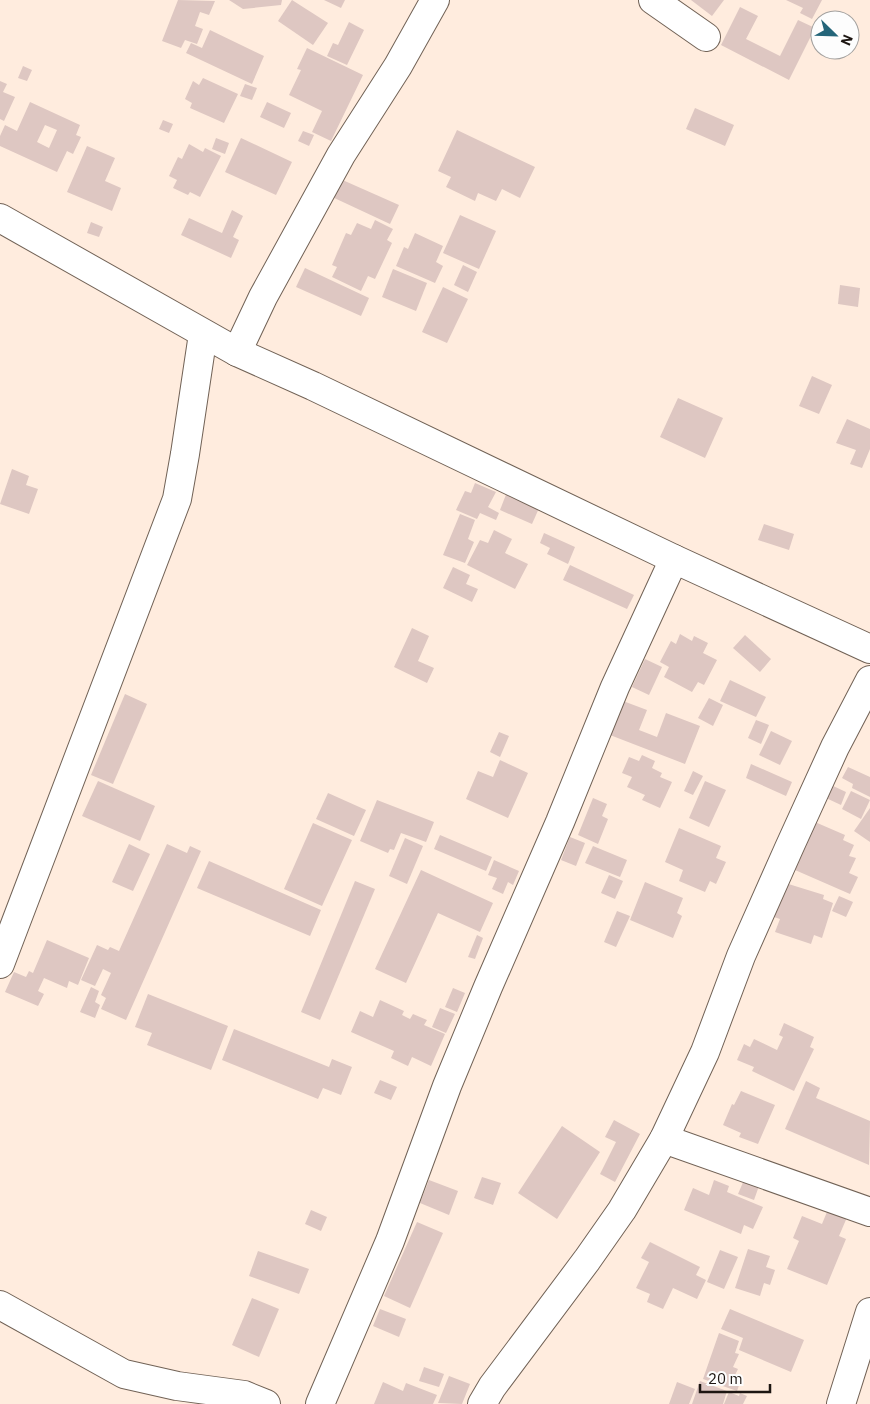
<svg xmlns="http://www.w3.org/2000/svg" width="870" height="1404" font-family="'IBM Plex Sans',sans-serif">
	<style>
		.building { fill: #dec7c2; fill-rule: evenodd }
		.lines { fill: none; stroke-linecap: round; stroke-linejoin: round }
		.minor-casing { stroke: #716256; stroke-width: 30 }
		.minor { stroke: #fff; stroke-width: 28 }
	</style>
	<rect width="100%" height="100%" fill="#ffecde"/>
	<g class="building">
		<polygon points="178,0 215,1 209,15 200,12 195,26 203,29 197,44 185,40 181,48 162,41"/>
		<polygon points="229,0 282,0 281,5 243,9"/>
		<polygon points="292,0 328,23 313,45 278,21"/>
		<polygon points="324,0 345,0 341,8"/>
		<polygon points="691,0 724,0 712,16"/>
		<polygon points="786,0 822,0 812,19 800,13 803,8"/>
		<polygon points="740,7 758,16 746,39 780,56 798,20 815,28 789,80 721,45"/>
		<polygon points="349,22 364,30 347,65 327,56 333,43 338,45"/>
		<polygon points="210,30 264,56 252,84 186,53 191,43 202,48"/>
		<polygon points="307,48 363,75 331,141 312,132 322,111 289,95 301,70 297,69"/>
		<polygon points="23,66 32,70 27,81 18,78"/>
		<polygon points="203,78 238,94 224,123 190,108 192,103 185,99 193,81 199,85"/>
		<polygon points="0,81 7,84 3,92 15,97 4,121 0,119"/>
		<polygon points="245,84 257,88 252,100 240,96"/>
		<path d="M 30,102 L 80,125 L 76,135 L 81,137 L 73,154 L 67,151 L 57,172 L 0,146 L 0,136 L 5,125 L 17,131 ZM 45,125 L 57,130 L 49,148 L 37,142 Z"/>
		<polygon points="267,102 291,113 284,128 260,117"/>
		<polygon points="695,108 734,125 725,146 686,129"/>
		<polygon points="163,120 173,124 169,133 159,129"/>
		<polygon points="457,130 535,167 520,198 502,189 496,201 478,193 475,201 446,187 451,177 438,171"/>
		<polygon points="303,131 314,135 309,146 298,141"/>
		<polygon points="216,138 229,143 225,154 212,149"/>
		<polygon points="241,138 292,162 276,195 225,172"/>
		<polygon points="189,144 203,152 205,148 221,156 200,197 190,192 188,195 173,188 177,180 169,176 178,157 182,159"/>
		<polygon points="87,146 115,158 105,181 121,188 112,211 67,192"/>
		<polygon points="338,178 399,205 390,224 330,196"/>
		<polygon points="232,210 243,216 233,237 239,240 231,258 181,235 189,218 222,233"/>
		<polygon points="460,215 496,231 479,269 443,253"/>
		<polygon points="375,220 393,229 387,240 392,243 375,279 368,276 361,291 332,277 337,267 332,265 346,233 351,235 357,223 371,229"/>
		<polygon points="91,222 103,227 99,237 87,233"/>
		<polygon points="415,233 443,246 436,262 443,266 435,283 396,266 404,247 408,249"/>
		<polygon points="463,265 477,272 468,292 454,285"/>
		<polygon points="305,268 369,298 361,316 296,287"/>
		<polygon points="393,269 427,283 416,311 382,297"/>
		<polygon points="840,285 860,288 858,307 838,304"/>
		<polygon points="443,287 468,299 447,343 422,332"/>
		<polygon points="812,376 832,385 819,414 799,406"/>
		<polygon points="678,398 723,418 705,458 660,437"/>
		<polygon points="847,419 870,429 870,449 862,468 850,464 856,450 836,443"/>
		<polygon points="12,469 29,476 26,485 38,489 29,514 0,504"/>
		<polygon points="475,483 496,492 488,507 499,513 496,520 480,513 477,519 456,510 465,491 471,493"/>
		<polygon points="507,492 540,506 532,524 500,510"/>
		<polygon points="460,514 475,520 468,539 474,542 465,563 443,555"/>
		<polygon points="764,524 794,534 789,550 758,540"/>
		<polygon points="494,530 512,539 505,553 528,564 515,589 467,565 480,540 488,543"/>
		<polygon points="544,533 575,547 568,564 547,554 550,548 540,543"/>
		<polygon points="570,565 634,595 627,609 563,580"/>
		<polygon points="453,567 470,575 466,584 478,589 472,602 443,588"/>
		<polygon points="412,628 429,636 418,661 434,668 427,683 394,667"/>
		<polygon points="680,634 692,641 694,636 708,643 703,653 717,660 704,685 698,682 692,692 664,677 669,667 660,662 671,641 676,644"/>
		<polygon points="745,635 771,659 760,672 733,648"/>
		<polygon points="645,659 662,667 649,695 632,687"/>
		<polygon points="730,680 766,697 756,717 720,701"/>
		<polygon points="125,694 147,704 113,784 91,775"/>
		<polygon points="709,698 723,705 713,726 698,718"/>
		<polygon points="623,701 647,710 639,730 657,737 666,713 700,726 685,764 610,735"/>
		<polygon points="756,720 769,725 761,744 748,738"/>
		<polygon points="771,731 792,741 780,765 759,755"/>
		<polygon points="499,732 509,736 500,757 490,752"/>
		<polygon points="642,755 655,761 652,768 662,773 660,777 672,782 660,808 642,800 645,795 627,787 632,777 622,773 629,757 639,761"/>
		<polygon points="500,760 528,773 508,818 466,799 478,771 493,777"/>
		<polygon points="751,764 792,782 786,796 746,778"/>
		<polygon points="848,767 870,777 870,797 852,788 853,784 842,778"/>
		<polygon points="693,771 703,776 693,795 684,791"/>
		<polygon points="98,781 155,806 140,841 82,816"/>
		<polygon points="705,781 726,790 709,827 689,818"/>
		<polygon points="831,785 846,792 841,805 826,798"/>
		<polygon points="851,791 870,800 861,819 842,809"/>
		<polygon points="328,793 366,810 354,836 316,819"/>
		<polygon points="593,798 607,804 602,816 608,819 598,844 578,835"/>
		<polygon points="377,800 434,822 426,842 401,833 394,850 390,849 388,853 360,841"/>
		<polygon points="870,808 870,842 854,831"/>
		<polygon points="808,819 845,835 843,840 854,845 849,856 856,858 849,873 858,877 850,894 795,870 803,852 795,848"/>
		<polygon points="313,823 352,840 322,906 284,889"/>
		<polygon points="679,828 721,846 716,858 726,862 716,884 710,881 705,892 679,881 683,870 665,862"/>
		<polygon points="440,835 492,857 486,871 434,849"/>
		<polygon points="570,837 585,843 576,866 561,860"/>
		<polygon points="405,838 423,846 407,884 389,876"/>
		<polygon points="129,844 150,854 133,891 112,882"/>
		<polygon points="167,844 187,853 190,846 201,851 126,1020 101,1009 106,998 101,995 111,973 103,969 95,986 81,980 97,945 108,950 110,947 119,951"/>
		<polygon points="593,846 627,860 620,877 585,863"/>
		<polygon points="494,860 519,871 513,885 508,882 503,894 492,889 497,878 488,875"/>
		<polygon points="209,861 321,910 310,936 197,888"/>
		<polygon points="421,870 493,903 480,932 438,913 406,983 375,969"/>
		<polygon points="609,875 623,881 615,899 601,893"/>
		<polygon points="355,881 375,889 320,1020 301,1012"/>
		<polygon points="645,882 683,898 677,913 682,916 673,938 630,920"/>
		<polygon points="782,882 824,895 823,899 833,903 822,938 814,935 811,944 775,932 780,919 771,916"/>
		<polygon points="839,896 853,902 846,917 832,911"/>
		<polygon points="617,911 630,916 616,947 604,942"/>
		<polygon points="477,935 483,938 475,959 468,957"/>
		<polygon points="47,940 89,958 78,985 69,981 67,988 44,978 38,991 44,994 38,1006 5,992 14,972 26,977 29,971 33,973"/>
		<polygon points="91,987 99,991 95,1002 100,1005 95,1018 80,1012"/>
		<polygon points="453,988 465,993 457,1012 445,1007"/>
		<polygon points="148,994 228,1026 211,1070 147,1045 152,1033 135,1027"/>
		<polygon points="380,1000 404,1011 402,1015 410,1019 413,1014 427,1020 424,1025 445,1034 431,1066 412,1057 408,1066 391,1058 394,1051 351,1032 360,1011 373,1017"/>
		<polygon points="440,1008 455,1014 446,1033 432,1027"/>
		<polygon points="784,1023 814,1037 810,1047 814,1049 794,1091 752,1071 754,1067 737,1060 744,1044 750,1047 754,1039 777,1050 783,1037 779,1035"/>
		<polygon points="234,1029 329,1067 332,1059 352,1067 341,1095 323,1088 318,1099 222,1060"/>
		<polygon points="380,1080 397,1087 391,1100 374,1093"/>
		<polygon points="806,1081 820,1088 816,1098 870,1121 869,1165 785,1129"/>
		<polygon points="741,1091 775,1105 758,1144 739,1137 741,1133 723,1125 732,1104 734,1105"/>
		<polygon points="614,1120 640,1134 615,1182 600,1174 616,1142 605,1137"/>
		<polygon points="562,1126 600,1152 557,1219 518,1193"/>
		<polygon points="482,1177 501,1183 493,1205 474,1198"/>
		<polygon points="429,1180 458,1191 449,1215 420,1203"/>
		<polygon points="714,1180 729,1186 727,1192 763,1207 753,1229 744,1225 741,1234 684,1210 693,1188 709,1195"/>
		<polygon points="744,1180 759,1186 754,1200 738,1194"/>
		<polygon points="829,1207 848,1215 839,1236 846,1239 827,1285 787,1269 799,1241 793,1238 802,1216 822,1224"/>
		<polygon points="311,1210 327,1217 321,1231 305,1224"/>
		<polygon points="417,1222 443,1233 410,1308 384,1296"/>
		<polygon points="650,1242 700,1267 696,1275 706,1280 697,1299 673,1288 663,1309 647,1302 650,1294 636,1288 649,1262 641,1258"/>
		<polygon points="748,1249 770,1256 766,1267 775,1270 770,1285 764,1283 760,1296 735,1288"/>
		<polygon points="720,1250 738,1257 724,1289 707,1282"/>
		<polygon points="258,1251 309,1269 299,1294 249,1276"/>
		<polygon points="252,1298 279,1309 259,1357 232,1345"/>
		<polygon points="380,1309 406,1319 399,1337 373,1326"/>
		<polygon points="730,1309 804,1340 791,1372 739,1350 743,1338 721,1329"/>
		<polygon points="719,1333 739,1341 735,1353 739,1354 733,1367 738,1369 735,1375 742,1377 737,1391 703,1379"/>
		<polygon points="424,1367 444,1374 439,1387 419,1381"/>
		<polygon points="449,1376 470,1384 462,1404 438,1403"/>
		<polygon points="700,1381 727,1391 723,1404 692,1404"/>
		<polygon points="383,1382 403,1391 406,1383 437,1395 433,1404 374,1404"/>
		<polygon points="677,1382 695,1389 689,1404 669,1404"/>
		<polygon points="729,1392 739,1396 740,1393 747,1396 743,1404 724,1404"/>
	</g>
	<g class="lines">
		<g class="minor-casing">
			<g id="minor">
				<polyline points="653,0 706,37"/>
				<polyline points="0,218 237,352 313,386 674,559 870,649"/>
				<polyline points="237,352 263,297 341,155 398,66 435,0"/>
				<polyline points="0,964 177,499 185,454 203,334"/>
				<polyline points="664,1139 870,1212"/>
				<polyline points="0,1305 124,1374 177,1386 244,1395 266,1404"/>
				<polyline points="320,1404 390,1241 447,1086 488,987 560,822 615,687 674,559"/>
				<polyline points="482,1404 492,1387 587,1260 622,1210 664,1139 705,1052 741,956 789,848 835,747 870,680"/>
				<polyline points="841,1404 870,1312"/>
			</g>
		</g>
		<use href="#minor" class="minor"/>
	</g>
	<g transform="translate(835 35) rotate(113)"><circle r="24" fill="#fdfdfd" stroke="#a3a19f"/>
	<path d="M0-4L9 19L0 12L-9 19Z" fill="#246579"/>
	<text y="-8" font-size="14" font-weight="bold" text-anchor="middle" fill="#1d1612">N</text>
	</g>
	<path d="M700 1384v8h70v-8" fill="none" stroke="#1d1612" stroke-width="2.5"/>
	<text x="708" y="1384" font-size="15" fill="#1d1612" stroke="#fdfdfd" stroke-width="4" paint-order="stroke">20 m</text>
</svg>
